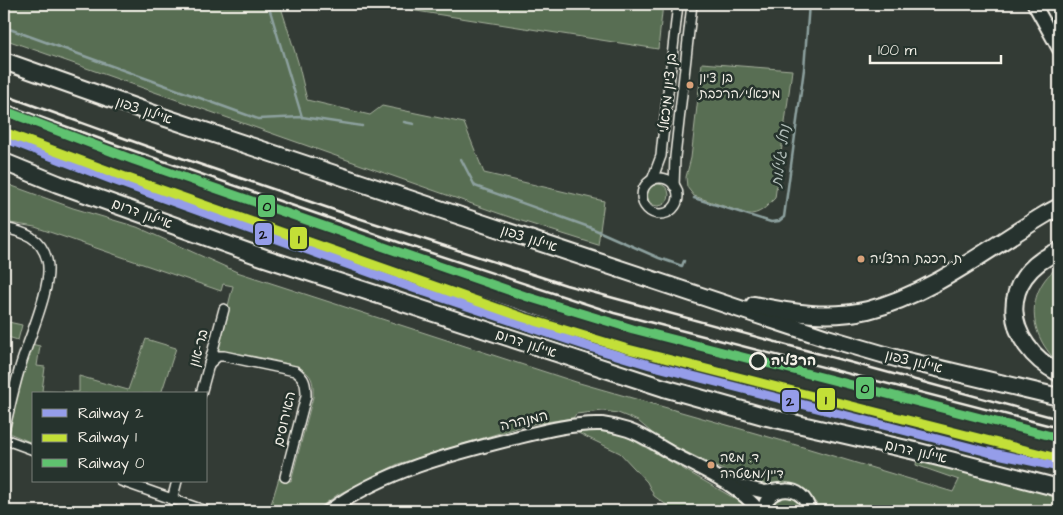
<svg xmlns="http://www.w3.org/2000/svg" width="1063" height="515" font-family="'Architects Daughter','Playpen Sans Hebrew',sans-serif">
	<style>
		.green { fill: #586e52; stroke: #a6b09d }
		.lines { fill: none; stroke-linecap: round; stroke-linejoin: round }
		.stream { stroke: #8da19f; stroke-width: 2.5 }
		.street-casing { stroke: #f4f1e8; stroke-width: 12 }
		.secondary-casing { stroke: #f4f1e8; stroke-width: 16 }
		.highway-casing { stroke: #f4f1e8; stroke-width: 20 }
		.street { stroke: #26332d; stroke-width: 9 }
		.secondary { stroke: #26332d; stroke-width: 12 }
		.highway { stroke: #26332d; stroke-width: 16 }
		.rail { stroke: #f4f1e8; stroke-width: 2.5 }
		.rail-1-casing { stroke: #26332d; stroke-width: 12 }
		.rail-2-casing { stroke: #26332d; stroke-width: 12 }
		.rail-3-casing { stroke: #26332d; stroke-width: 12 }
		.rail-1 { stroke: #959de9; stroke-width: 9 }
		.rail-2 { stroke: #c3df37; stroke-width: 9 }
		.rail-3 { stroke: #5fc26f; stroke-width: 9 }
		.bus-dot { fill: #d9a179; stroke: #26332d; stroke-width: 2 }
		.stop-dot { fill: #26332d; stroke: #f4f1e8; stroke-width: 2.5 }
		.labels { text-anchor: middle; dominant-baseline: central; stroke-width: 5; stroke-linejoin: round; paint-order: stroke }
		.bus-label { font-size: 13px; fill: #f4f1e8; stroke: #26332d; text-anchor: start }
		.street-label { font-size: 14px; fill: #f4f1e8; stroke: #26332d }
		.stop-label { font-size: 14px; font-weight: bold; fill: #f4f1e8; stroke: #26332d; text-anchor: start }
		.water-label { font-size: 15px; font-style: italic; fill: #afbbb7; stroke: #26332d }
		.line-badge { stroke: #26332d; stroke-width: 2 }
		.pale-badge-label { font-size: 14px; text-anchor: middle; font-weight: bold; fill: #111 }
	</style>
	<rect width="100%" height="100%" fill="#333b35"/>
	<filter id="ink" filterUnits="userSpaceOnUse"><feTurbulence type="fractalNoise" baseFrequency=".02" numOctaves="2"/><feDisplacementMap in="SourceGraphic" scale="10" xChannelSelector="R" yChannelSelector="G"/><feConvolveMatrix kernelMatrix="1 2 1 2 8 2 1 2 1" color-interpolation-filters="sRGB"/></filter>
	<g filter="url(#ink)">
		<g class="green">
			<polygon points="4,4 280,4 298,62 307,100 370,115 382,106 464,123 484,173 604,201 598,245 512,218 4,39"/>
			<polygon points="408,4 663,4 658,49 410,10"/>
			<path d="M 702,63 L 792,70 L 775,198 C 766,207 760,215 747,214 L 694,196 L 687,187 L 686,177 L 691,158 Z"/>
			<path d="M 4,183 L 73,208 L 137,227 L 237,272 L 576,382 L 783,441 L 953,492 L 959,480 L 916,465 L 917,458 L 985,474 L 1059,496 L 1059,511 L 819,511 L 816,503 L 803,489 L 790,484 L 753,485 L 658,438 L 638,421 L 618,413 L 603,411 L 576,414 L 573,418 L 526,425 L 398,464 L 337,495 L 315,511 L 269,511 L 279,478 L 291,481 L 313,397 C 313,389 314,380 308,374 C 297,361 236,354 217,350 L 233,286 L 223,284 L 221,291 L 35,227 L 4,222 Z"/>
			<circle cx="658" cy="195" r="11"/>
			<path d="M 1059,266 L 1059,363 C 1028,336 1024,291 1059,266 Z"/>
			<polygon points="4,321 22,325 18,340 4,336"/>
			<polygon points="146,339 176,348 161,394 34,394 34,436 30,442 9,433 8,430 31,344 40,346 37,366 45,367 42,391 79,392 79,376 128,390"/>
			<polygon points="602,429 624,435 739,501 749,511 675,511 654,496 647,482 620,453 576,432 585,430"/>
			<path d="M 785,497 C 794,498 800,502 802,511 L 770,511 L 776,501 Z"/>
		</g>
		<g class="lines">
			<g class="stream">
				<polyline points="268,4 302,117"/>
				<polyline points="4,27 258,119 302,117 362,126"/>
				<polyline points="404,122 414,124"/>
				<polyline points="461,159 475,186 589,227 659,258 682,266 684,261"/>
				<polyline points="694,198 771,222 779,221 784,217 804,69 809,4"/>
			</g>
			<g class="street-casing">
				<g id="street">
					<circle cx="660" cy="196" r="18"/>
					<polyline points="652,180 661,156 662,145 678,4"/>
					<polyline points="674,186 675,157 692,4"/>
					<path d="M 4,228 C 24,232 41,237 47,260 C 54,285 26,344 19,371 C 13,391 9,411 4,431"/>
					<path d="M 209,364 L 218,356 L 224,356 L 295,371 C 305,378 306,384 306,396 L 285,477"/>
					<polyline points="201,394 224,309"/>
					<polyline points="4,439 34,450"/>
					<polyline points="121,481 206,511"/>
					<polyline points="172,500 177,481"/>
				</g>
			</g>
			<g class="secondary-casing">
				<g id="secondary">
					<polyline points="1034,4 1059,49"/>
					<polyline points="1057,4 1059,7"/>
					<polyline points="732,484 765,492 779,490"/>
					<path d="M 329,511 C 383,471 451,454 515,438 C 543,431 573,423 602,424 C 610,425 619,427 628,430 C 643,435 657,445 671,453 C 701,469 738,484 759,511"/>
					<path d="M 763,511 C 767,484 805,483 809,511"/>
				</g>
			</g>
			<g class="highway-casing">
				<g id="highway">
					<polyline points="4,61 154,114 827,338 899,359 1059,397"/>
					<polyline points="4,162 58,184 265,258 664,388 767,417 915,451 1059,488"/>
					<path d="M 1059,251 C 996,277 1003,344 1059,373"/>
					<path d="M 754,305 C 791,313 830,319 868,310 C 932,294 990,247 1046,214 L 1059,207"/>
				</g>
			</g>
			<use href="#street" class="street"/>
			<use href="#secondary" class="secondary"/>
			<use href="#highway" class="highway"/>
			<g class="rail">
				<polyline points="4,95 146,146 352,216 566,285 1059,419"/>
				<polyline points="4,104 117,145 407,245 614,313 1059,428"/>
				<polyline points="4,129 116,171 271,226 417,277 591,334 661,355 1059,454"/>
				<polyline points="629,325 1059,436"/>
			</g>
			<g class="rail-1-casing">
				<polyline id="rail-1" points="4,138 113,180 416,289 593,348 650,365 988,452 1059,467"/>
			</g>
			<g class="rail-2-casing">
				<polyline id="rail-2" points="4,132 128,178 522,317 628,349 1057,458"/>
			</g>
			<g class="rail-3-casing">
				<polyline id="rail-3" points="8,112 134,160 528,297 633,329 1059,438"/>
			</g>
			<use href="#rail-1" class="rail-1"/>
			<use href="#rail-2" class="rail-2"/>
			<use href="#rail-3" class="rail-3"/>
		</g>
	</g>
	<g class="bus-dot">
		<circle cx="690" cy="85" r="4.5"/>
		<circle cx="861" cy="259" r="4.5"/>
		<circle cx="711" cy="465" r="4.5"/>
	</g>
	<circle class="stop-dot" cx="758" cy="361" r="8"/>
	<g class="labels">
		<g class="bus-label">
			<text x="699" y="78">בן ציון<tspan x="699" dy="16">מיכאלי/הרכבת</tspan></text>
			<text x="870" y="259">ת. רכבת הרצליה</text>
			<text x="720" y="458">ד. משה<tspan x="720" dy="16">דיין/משטרה</tspan></text>
		</g>
		<g class="street-label">
			<text transform="translate(668 93) rotate(-84)">בן ציון מיכאלי</text>
			<text transform="translate(144 111) rotate(19)">איילון צפון</text>
			<text transform="translate(142 214) rotate(20)">איילון דרום</text>
			<text transform="translate(529 239) rotate(18)">איילון צפון</text>
			<text transform="translate(526 344) rotate(18)">איילון דרום</text>
			<text transform="translate(199 348) rotate(-75)">בר-און</text>
			<text transform="translate(914 362) rotate(14)">איילון צפון</text>
			<text transform="translate(285 419) rotate(-77)">האירוסים</text>
			<text transform="translate(524 421) rotate(-13)">המנהרה</text>
			<text transform="translate(916 452) rotate(13)">איילון דרום</text>
		</g>
		<g class="stop-label">
			<text x="771" y="361">הרצליה</text>
		</g>
		<g class="water-label">
			<text transform="translate(781 156) rotate(-82)">נחל גלילות</text>
		</g>
	</g>
	<g class="line-badge">
		<rect x="257" y="194" width="19" height="24" rx="5" fill="#5fc26f"/>
		<rect x="254" y="222" width="19" height="24" rx="5" fill="#959de9"/>
		<rect x="289" y="226" width="19" height="24" rx="5" fill="#c3df37"/>
		<rect x="855" y="376" width="20" height="24" rx="5" fill="#5fc26f"/>
		<rect x="816" y="387" width="20" height="24" rx="5" fill="#c3df37"/>
		<rect x="781" y="389" width="19" height="24" rx="5" fill="#959de9"/>
	</g>
	<g class="pale-badge-label">
		<text x="267" y="211">0</text>
		<text x="263" y="239">2</text>
		<text x="299" y="243">1</text>
		<text x="865" y="393">0</text>
		<text x="826" y="404">1</text>
		<text x="790" y="406">2</text>
	</g>
	<rect width="1063" height="515" fill="none" stroke="#26332d" stroke-width="20"/>
	<rect x="10" y="10" width="1043" height="495" fill="none" stroke="#f4f1e8" stroke-width="2" filter="url(#ink)"/>
	<rect x="32" y="392" width="175" height="90" fill="#26332d" stroke="#787f78"/>
	<rect x="42" y="409" width="25" height="8" fill="#959de9" stroke="#787f78"/>
	<text x="78" y="418" font-size="15" fill="#f4f1e8">Railway 2</text>
	<rect x="42" y="434" width="25" height="8" fill="#c3df37" stroke="#787f78"/>
	<text x="78" y="442" font-size="15" fill="#f4f1e8">Railway 1</text>
	<rect x="42" y="459" width="25" height="8" fill="#5fc26f" stroke="#787f78"/>
	<text x="78" y="468" font-size="15" fill="#f4f1e8">Railway 0</text>
	<path d="M870 55v8h131v-8" fill="none" stroke="#f4f1e8" stroke-width="2.5"/>
	<text x="878" y="55" font-size="15" fill="#f4f1e8" stroke="#26332d" stroke-width="4" paint-order="stroke">100 m</text>
</svg>
